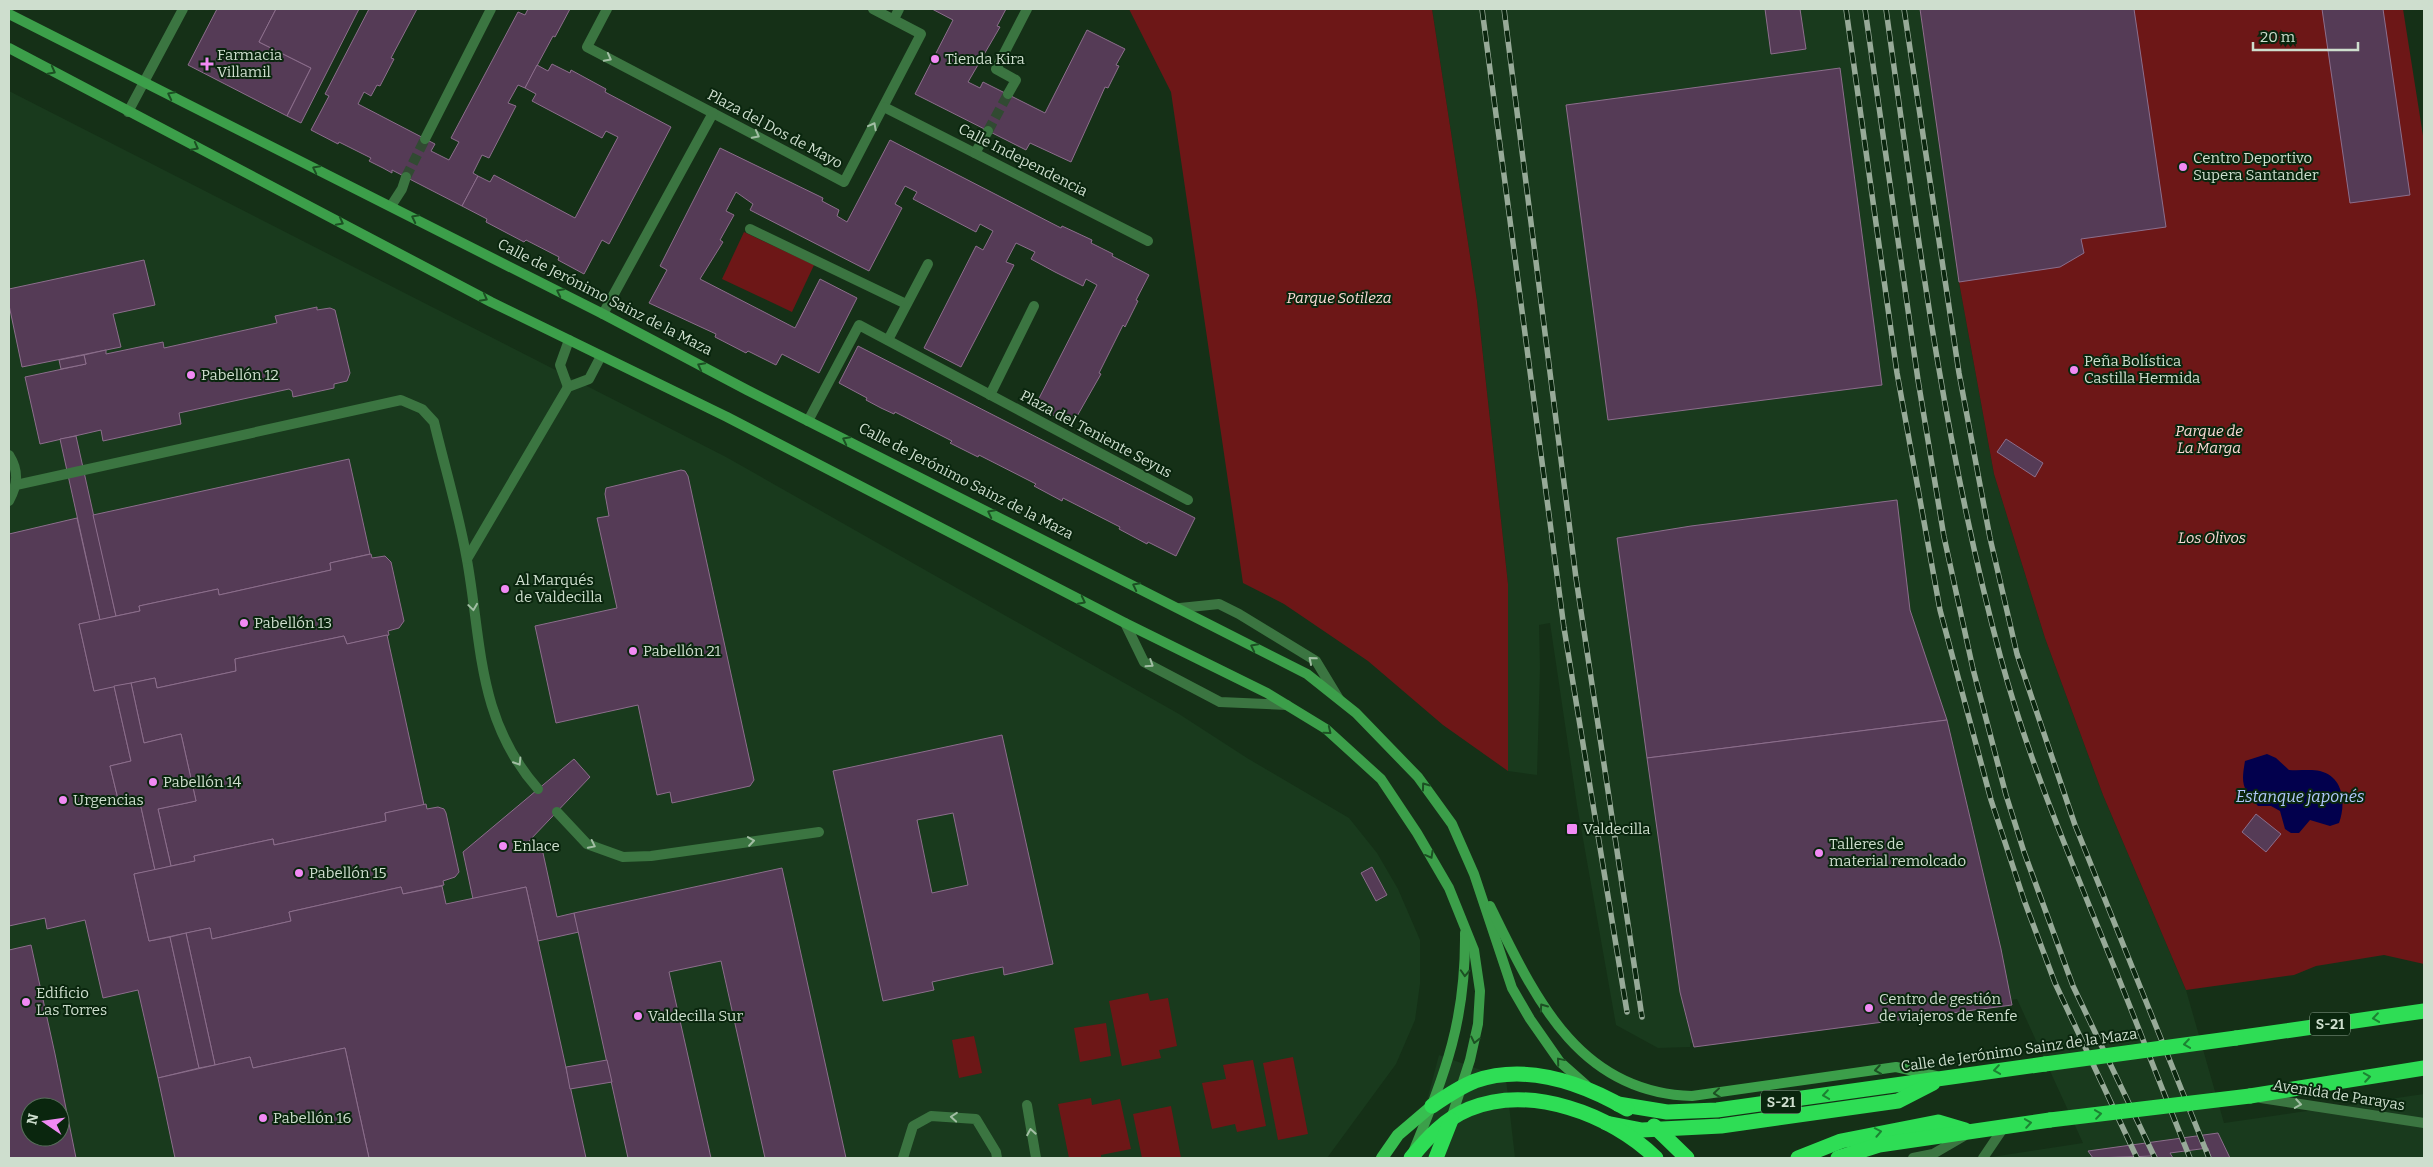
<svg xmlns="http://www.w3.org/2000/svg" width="2433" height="1167" font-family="Bitter,serif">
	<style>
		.built { fill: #193a1d; fill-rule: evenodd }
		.green { fill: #6d1717 }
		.water { fill: #02004d }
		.building { fill: #553b56; stroke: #8c6e8c; fill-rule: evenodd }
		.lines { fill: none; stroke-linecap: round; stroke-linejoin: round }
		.street-tunnel { stroke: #314a32; stroke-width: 10; stroke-dasharray: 10 5; stroke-linecap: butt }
		.lane { stroke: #3b7541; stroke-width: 10 }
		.street { stroke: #3b7541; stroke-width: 10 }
		.secondary { stroke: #3c9f4a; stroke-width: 10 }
		.primary { stroke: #37bf50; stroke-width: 12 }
		.highway { stroke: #2edd55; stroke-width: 15 }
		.rail-casing { stroke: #97aa98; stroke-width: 5.5 }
		.rail { stroke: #0a260e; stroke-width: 4; stroke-dasharray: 11; stroke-linecap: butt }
		.highway-bridge { stroke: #2edd55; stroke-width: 15 }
		.oneway { stroke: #a2bea4 }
		.oneway2 { stroke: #1c5023 }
		.oneway3 { stroke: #1c8232 }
		.poi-dot { fill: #f18af4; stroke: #0a260e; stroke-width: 2 }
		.labels { text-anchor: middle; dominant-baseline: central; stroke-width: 4; stroke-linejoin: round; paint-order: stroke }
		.shield { fill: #0a260e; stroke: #93a794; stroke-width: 1 }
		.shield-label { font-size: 14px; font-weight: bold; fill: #cedece }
		.poi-label { font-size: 15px; fill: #cedece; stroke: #0a260e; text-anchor: start }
		.street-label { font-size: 15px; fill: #cedece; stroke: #0a260e }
		.park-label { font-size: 15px; font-style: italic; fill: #fbd9d5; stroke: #0a260e }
		.water-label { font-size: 16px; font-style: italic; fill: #b2c9fd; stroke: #0a260e }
	</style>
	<rect width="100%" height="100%" fill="#153017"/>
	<g class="built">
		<polygon points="1432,9 1920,9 1959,282 1994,474 2045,638 2103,795 2186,990 2224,1123 2424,1094 2424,1158 1985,1158 2083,1143 2017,999 1690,1043 1690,1047 1658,1048 1616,1025 1577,805 1550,623 1539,625 1540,668 1537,775 1508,771 1508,584 1477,301"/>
		<path d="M 9,91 L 726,457 L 1179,714 L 1247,758 L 1349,818 L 1377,853 L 1398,889 L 1420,940 L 1420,984 L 1415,1020 L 1396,1064 L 1327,1158 L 9,1158 ZM 30,1107 L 60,1107 L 60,1137 L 30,1137 Z"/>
		<polygon points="1439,1055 1506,1079 1515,1158 1412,1158"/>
	</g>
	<g class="green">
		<polygon points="1129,9 1432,9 1477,301 1508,584 1508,771 1443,725 1368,661 1284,604 1243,583 1171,92"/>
		<polygon points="1920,9 2403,9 2424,142 2424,964 2384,955 2316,966 2294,975 2186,990 2103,795 2045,638 1994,474 1959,282"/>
		<polygon points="744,232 814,265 792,312 722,279"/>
		<polygon points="1148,993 1150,1001 1168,998 1177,1046 1159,1050 1161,1058 1122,1066 1109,1001"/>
		<polygon points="1106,1023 1111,1056 1080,1062 1074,1028"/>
		<polygon points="974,1036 982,1073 959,1078 952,1040"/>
		<polygon points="1293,1057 1308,1134 1278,1140 1263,1063"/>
		<polygon points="1253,1060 1266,1126 1237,1132 1235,1124 1212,1129 1202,1083 1226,1079 1223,1065"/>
		<polygon points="1091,1098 1092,1105 1120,1099 1131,1149 1101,1155 1101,1158 1069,1158 1058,1104"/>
		<polygon points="1171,1106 1181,1158 1142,1158 1133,1114"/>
	</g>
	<path class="water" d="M 2267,754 L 2276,758 L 2289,770 C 2299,771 2311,769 2320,771 C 2344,777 2346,804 2339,823 L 2330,826 L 2310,820 L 2299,833 L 2291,833 L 2285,829 L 2280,811 L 2271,806 L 2258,806 C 2242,788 2241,784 2245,761 Z"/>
	<g class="building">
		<polygon points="217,9 276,9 259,42 311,68 287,116 188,65"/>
		<polygon points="276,9 359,9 301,123 287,116 311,68 259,42"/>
		<polygon points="369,9 417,9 391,58 394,59 380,86 377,85 371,96 364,92 358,104 435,144 431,151 449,160 459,142 451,138 518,12 525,15 528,9 570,9 555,37 553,36 525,88 518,85 508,103 516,106 489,158 482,155 473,173 478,176 462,206 392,170 392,173 383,168 369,161 371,158 339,142 338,144 311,130 329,96 325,94"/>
		<polygon points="932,9 1006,9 997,26 1000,27 968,82 980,88 983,82 1045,113 1087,30 1125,49 1116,65 1119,66 1108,88 1105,87 1071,162 1030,143 1026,150 915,94 953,20"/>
		<polygon points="1765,9 1800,9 1806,49 1771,54"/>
		<polygon points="1920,9 2134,9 2166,227 2081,239 2084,253 2060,267 1959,282"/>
		<polygon points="2322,9 2383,9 2410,195 2350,203"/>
		<polygon points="552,64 570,73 571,70 606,89 605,92 671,127 609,244 602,240 584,274 558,260 559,257 526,240 524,242 486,222 487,219 462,206 478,176 490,182 494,175 575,218 618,137 606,131 602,138 532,101 536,94 525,88 537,65 548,71"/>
		<polygon points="1840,68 1882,385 1608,420 1566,105"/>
		<polygon points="890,140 1061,228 1062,226 1092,240 1091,243 1113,254 1112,256 1149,275 1136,300 1138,301 1125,327 1123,325 1099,373 1101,374 1072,425 1035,406 1097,285 1086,279 1083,286 1055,272 1031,259 1035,252 1016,243 1006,262 1014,265 961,367 924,348 976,246 983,250 993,231 980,224 976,232 913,199 917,192 905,186 895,204 902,208 869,271 750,210 753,204 736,192 726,211 734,215 720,240 723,242 700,279 795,328 820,279 857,298 819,373 782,354 776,365 748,351 746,353 715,337 716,334 649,303 667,270 660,266 720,148 823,198 822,201 839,210 837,216 847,222"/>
		<polygon points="144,260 155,305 113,314 121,347 22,367 9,305 9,289"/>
		<polygon points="317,307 317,310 330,308 335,310 350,373 347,381 334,384 334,388 293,397 292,391 289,389 179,413 181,424 103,441 101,430 40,444 25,377 86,364 84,355 106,350 106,354 163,342 164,348 277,323 275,316"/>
		<polygon points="858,346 1195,518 1176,556 1148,542 1147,544 1119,529 1120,527 1063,498 1062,501 1034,486 1036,484 979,455 978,457 950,443 952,441 895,412 894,414 881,408 866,400 867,398 839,383"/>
		<polygon points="84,355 86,364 61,369 59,360"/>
		<polygon points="76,436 116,616 100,620 60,439"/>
		<polygon points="2006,439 2043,463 2035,477 1997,452"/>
		<polygon points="349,459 370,554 330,563 331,570 219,595 218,589 139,606 140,611 116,616 93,515"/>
		<polygon points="681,470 685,471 688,476 754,780 750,786 672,803 670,792 657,795 638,705 556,723 535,626 617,608 597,518 609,516 605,494 606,488"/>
		<polygon points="1897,500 1910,610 1947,720 1647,758 1617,538 1691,526"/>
		<polygon points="77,518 100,620 79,624 94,691 114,686 131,761 110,766 119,803 139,798 155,870 134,874 149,941 170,937 199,1068 158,1078 138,990 103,998 85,920 47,929 45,918 9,926 9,534"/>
		<polygon points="371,554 372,558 385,556 391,562 404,621 399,628 388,631 389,635 347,644 344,636 235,659 236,671 157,688 155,678 94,691 79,624 140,611 139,606 218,589 219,595 331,570 330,563"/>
		<polygon points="387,635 424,805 385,813 386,821 274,845 273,839 194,856 195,861 171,866 158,809 196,801 181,734 144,743 131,683 155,678 157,688 236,671 235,659 344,636 347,644"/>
		<polygon points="131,683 144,743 181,734 196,801 158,809 171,866 155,870 139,798 119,803 110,766 131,761 114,686"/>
		<polygon points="1947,720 2001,949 2012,1005 1694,1047 1680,992 1647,758"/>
		<path d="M 1002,735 L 1053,964 L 1004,975 L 1003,967 L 969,974 L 932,982 L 934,990 L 883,1001 L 833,771 ZM 953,813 L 968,885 L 932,893 L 917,820 Z"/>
		<polygon points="574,759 590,777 529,841 543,853 557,917 574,913 579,932 538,941 526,887 473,899 463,852"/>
		<polygon points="426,804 427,809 438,807 444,809 446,813 459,872 455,877 443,881 444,885 403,894 401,887 289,912 291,921 212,939 210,928 149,941 134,874 195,861 194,856 273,839 274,845 386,821 385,813"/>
		<polygon points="2256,814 2281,834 2266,852 2242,832"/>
		<polygon points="1372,867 1387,895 1376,901 1361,873"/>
		<polygon points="782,868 846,1158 765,1158 721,961 669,972 711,1158 628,1158 574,913"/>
		<polygon points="442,886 446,904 526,887 586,1158 369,1158 345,1048 253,1068 250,1057 215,1065 186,933 210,928 212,939 291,921 289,912 401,887 403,894"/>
		<polygon points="186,933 215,1065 199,1068 170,937"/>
		<path d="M 31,945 L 55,1054 L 76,1158 L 9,1158 L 9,950 ZM 30,1107 L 60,1107 L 60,1137 L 30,1137 Z"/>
		<polygon points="345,1048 369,1158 175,1158 158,1078 250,1057 253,1068"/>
		<polygon points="607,1060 612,1082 570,1089 566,1067"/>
		<polygon points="2218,1133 2230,1158 2211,1158 2208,1148 2170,1153 2173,1158 2155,1158 2154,1156 2093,1158 2088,1151"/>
	</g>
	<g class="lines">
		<g class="street-tunnel">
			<polyline points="988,131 1008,94"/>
			<polyline points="406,177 425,139"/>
		</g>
		<g class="lane">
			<polyline points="568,387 560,365 569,340"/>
			<path d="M 9,455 C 19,471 18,484 9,501"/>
			<path d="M 16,485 L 401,400 L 422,409 L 434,422 C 445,468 459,514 467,560 C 482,644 477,720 538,789"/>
			<polyline points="467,559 568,387 589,379 601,356"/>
			<polyline points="1180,608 1219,604 1239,614 1316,661 1339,699"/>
			<polyline points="1125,623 1144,662 1220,702 1287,705"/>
			<polyline points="557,812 587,844 623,857 651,856 819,832"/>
			<polyline points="1027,1105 1036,1158"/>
			<polyline points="903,1158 913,1126 931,1116 976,1119 996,1152 997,1158"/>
		</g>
		<g class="street">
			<polyline points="607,9 587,47 844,182 921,34 873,9"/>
			<polyline points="894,19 899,9"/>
			<polyline points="1008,94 1016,80 996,69 1027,9"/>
			<polyline points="884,107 1148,241"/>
			<polyline points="128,112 183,9"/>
			<polyline points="425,139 491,9"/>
			<polyline points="975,153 988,131"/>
			<polyline points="391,206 402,189 406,177"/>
			<polyline points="750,229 906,304"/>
			<polyline points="603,314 713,113"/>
			<polyline points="888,340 928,264"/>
			<polyline points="990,395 1034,306"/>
			<polyline points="808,421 859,325 1188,500"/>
			<polyline points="2261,1098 2424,1123"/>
			<polyline points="1913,1158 1933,1154 1964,1136"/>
			<polyline points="1983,1158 2004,1127"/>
		</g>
		<g class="secondary">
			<polyline points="9,14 603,314 747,390 1307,674 1356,713 1418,777 1452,824 1474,874 1512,988 1530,1019 1560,1062 1586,1085"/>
			<polyline points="9,48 491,302 727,417 1125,623 1267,693 1326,729 1381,779 1417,833 1449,888 1474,950 1480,991 1478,1024 1470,1060 1451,1119"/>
			<path d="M 1490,906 C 1534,995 1577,1093 1692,1096 L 1896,1067 L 1936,1076"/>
			<path d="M 1414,1150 C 1446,1071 1466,1020 1465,933"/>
		</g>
		<polyline class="primary" points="1382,1158 1398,1135 1432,1106"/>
		<g class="highway">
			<polyline points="2236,1038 2424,1011"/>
			<polyline points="2250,1096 2424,1068"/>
			<polyline points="1618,1104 1667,1112 1717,1110 2045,1064"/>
			<path d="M 1432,1106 C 1445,1097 1460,1087 1475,1081 C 1527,1063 1582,1083 1627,1109"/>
			<polyline points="1606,1123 1642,1130 1721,1126 1898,1101 1933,1083"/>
			<polyline points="1654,1126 1687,1158"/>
			<path d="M 1411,1158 C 1427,1138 1445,1119 1469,1109 C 1530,1084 1611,1114 1656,1158"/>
			<polyline points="1436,1158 1451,1120"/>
			<polyline points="1798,1158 1841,1141 1938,1122 1965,1130"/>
			<polyline points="1838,1158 1879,1145 2050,1120"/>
		</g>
		<g class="rail-casing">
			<g id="rail">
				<polyline points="1482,9 1564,628 1627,1012"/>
				<polyline points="1504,9 1576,578 1642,1017"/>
				<polyline points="1846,9 1897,373 1940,610 1991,800 2024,900 2055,983 2137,1158"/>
				<polyline points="1865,9 1918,380 1944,537 1973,669 2006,795 2024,852 2073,986 2155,1158"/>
				<path d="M 1886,9 C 1916,226 1944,447 2001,659 C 2028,759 2069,855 2108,952 C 2136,1020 2162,1090 2190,1158"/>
				<polyline points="1904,9 1959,373 1990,538 2017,654 2075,825 2209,1158"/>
			</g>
		</g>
		<use href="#rail" class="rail"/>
		<g class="highway-bridge">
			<polyline points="2045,1064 2236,1038"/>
			<polyline points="2050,1120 2250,1096"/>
		</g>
	</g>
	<defs><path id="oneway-chevron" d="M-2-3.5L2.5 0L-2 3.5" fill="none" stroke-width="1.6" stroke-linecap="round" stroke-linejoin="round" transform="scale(1.25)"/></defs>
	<g class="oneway">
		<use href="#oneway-chevron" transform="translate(608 58) rotate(28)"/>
		<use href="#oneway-chevron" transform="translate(873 126) rotate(-62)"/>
		<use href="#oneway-chevron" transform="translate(756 135) rotate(28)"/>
		<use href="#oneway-chevron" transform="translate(473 607) rotate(82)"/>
		<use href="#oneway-chevron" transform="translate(1312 660) rotate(-139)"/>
		<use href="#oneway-chevron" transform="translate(1150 664) rotate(33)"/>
		<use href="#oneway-chevron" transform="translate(518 762) rotate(58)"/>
		<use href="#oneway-chevron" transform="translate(751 841) rotate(-8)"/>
		<use href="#oneway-chevron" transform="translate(592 845) rotate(26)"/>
		<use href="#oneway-chevron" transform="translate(2298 1104) rotate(9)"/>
		<use href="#oneway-chevron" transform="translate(954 1117) rotate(-175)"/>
		<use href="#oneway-chevron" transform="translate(1031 1132) rotate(-100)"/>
	</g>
	<g class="oneway2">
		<use href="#oneway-chevron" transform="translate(52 71) rotate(28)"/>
		<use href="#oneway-chevron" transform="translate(171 95) rotate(-153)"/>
		<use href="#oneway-chevron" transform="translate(195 147) rotate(28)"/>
		<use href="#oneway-chevron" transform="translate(316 169) rotate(-153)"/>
		<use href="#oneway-chevron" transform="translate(415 218) rotate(-153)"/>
		<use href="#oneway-chevron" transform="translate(340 222) rotate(28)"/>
		<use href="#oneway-chevron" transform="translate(560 292) rotate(-153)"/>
		<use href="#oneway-chevron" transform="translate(484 298) rotate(28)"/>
		<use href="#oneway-chevron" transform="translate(701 366) rotate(-152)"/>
		<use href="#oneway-chevron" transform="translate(846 440) rotate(-153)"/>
		<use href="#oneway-chevron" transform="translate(991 513) rotate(-153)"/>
		<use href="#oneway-chevron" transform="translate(1136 586) rotate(-153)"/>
		<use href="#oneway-chevron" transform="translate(1082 601) rotate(27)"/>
		<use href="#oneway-chevron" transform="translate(1254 647) rotate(-153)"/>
		<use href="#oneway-chevron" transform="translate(1328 731) rotate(39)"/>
		<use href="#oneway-chevron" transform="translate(1425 786) rotate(-126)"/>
		<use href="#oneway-chevron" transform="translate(1430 855) rotate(61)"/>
		<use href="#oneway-chevron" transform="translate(1465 973) rotate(93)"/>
		<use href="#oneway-chevron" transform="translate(1543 1007) rotate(-125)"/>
		<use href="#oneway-chevron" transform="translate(1475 1040) rotate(102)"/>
		<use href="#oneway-chevron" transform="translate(1560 1061) rotate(-130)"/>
		<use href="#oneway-chevron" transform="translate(1878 1070) rotate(171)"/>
		<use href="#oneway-chevron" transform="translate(1717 1093) rotate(174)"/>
	</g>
	<g class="oneway3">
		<use href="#oneway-chevron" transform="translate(2376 1018) rotate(172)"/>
		<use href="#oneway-chevron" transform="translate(2187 1044) rotate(172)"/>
		<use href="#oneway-chevron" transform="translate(1997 1070) rotate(172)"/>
		<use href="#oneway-chevron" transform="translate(2367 1077) rotate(-9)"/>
		<use href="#oneway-chevron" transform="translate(1826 1095) rotate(172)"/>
		<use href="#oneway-chevron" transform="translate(2098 1114) rotate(-8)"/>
		<use href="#oneway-chevron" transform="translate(2028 1123) rotate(-9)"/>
		<use href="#oneway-chevron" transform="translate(1878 1132) rotate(-11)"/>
	</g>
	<g class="poi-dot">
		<circle cx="935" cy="59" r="5"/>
		<path d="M204.5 56.5h5v5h5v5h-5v5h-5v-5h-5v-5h5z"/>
		<circle cx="2183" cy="167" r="5"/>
		<circle cx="2074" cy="370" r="5"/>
		<circle cx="191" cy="375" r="5"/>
		<circle cx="505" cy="589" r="5"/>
		<circle cx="244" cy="623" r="5"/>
		<circle cx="633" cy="651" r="5"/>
		<circle cx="153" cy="782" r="5"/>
		<circle cx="63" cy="800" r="5"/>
		<rect x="1566" y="823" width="12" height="12" rx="2.5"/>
		<circle cx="503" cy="846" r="5"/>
		<circle cx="1819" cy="853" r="5"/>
		<circle cx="299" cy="873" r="5"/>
		<circle cx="26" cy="1002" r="5"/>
		<circle cx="1869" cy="1008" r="5"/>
		<circle cx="638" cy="1016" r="5"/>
		<circle cx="263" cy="1118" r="5"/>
	</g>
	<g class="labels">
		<g class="shield">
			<rect x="2310" y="1012.5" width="40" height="23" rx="4"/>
			<rect x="1761" y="1090.5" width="40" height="23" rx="4"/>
		</g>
		<g class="shield-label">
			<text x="2330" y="1024">S-21</text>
			<text x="1781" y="1102">S-21</text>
		</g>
		<g class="poi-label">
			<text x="217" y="55">Farmacia<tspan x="217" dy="17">Villamil</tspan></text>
			<text x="945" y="59">Tienda Kira</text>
			<text x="2193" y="158">Centro Deportivo<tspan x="2193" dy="17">Supera Santander</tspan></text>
			<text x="2084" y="361">Peña Bolística<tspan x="2084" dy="17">Castilla Hermida</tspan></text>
			<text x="201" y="375">Pabellón 12</text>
			<text x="515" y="580">Al Marqués<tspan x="515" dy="17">de Valdecilla</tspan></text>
			<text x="254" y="623">Pabellón 13</text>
			<text x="643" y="651">Pabellón 21</text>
			<text x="163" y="782">Pabellón 14</text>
			<text x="73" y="800">Urgencias</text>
			<text x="1583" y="829">Valdecilla</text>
			<text x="1829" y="844">Talleres de<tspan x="1829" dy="17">material remolcado</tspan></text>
			<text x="513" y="846">Enlace</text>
			<text x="309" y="873">Pabellón 15</text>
			<text x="36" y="993">Edificio<tspan x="36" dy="17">Las Torres</tspan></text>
			<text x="1879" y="999">Centro de gestión<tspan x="1879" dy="17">de viajeros de Renfe</tspan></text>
			<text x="648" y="1016">Valdecilla Sur</text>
			<text x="273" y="1118">Pabellón 16</text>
		</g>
		<g class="street-label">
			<text transform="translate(775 129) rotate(28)">Plaza del Dos de Mayo</text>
			<text transform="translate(1023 160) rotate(27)">Calle Independencia</text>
			<text transform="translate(605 297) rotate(27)">Calle de Jerónimo Sainz de la Maza</text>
			<text transform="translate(1096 434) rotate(28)">Plaza del Teniente Seyus</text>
			<text transform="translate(966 481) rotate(27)">Calle de Jerónimo Sainz de la Maza</text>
			<text transform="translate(2019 1050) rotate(-8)">Calle de Jerónimo Sainz de la Maza</text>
			<text transform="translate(2339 1095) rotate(9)">Avenida de Parayas</text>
		</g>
		<g class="park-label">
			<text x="1339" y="298">Parque Sotileza</text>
			<text x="2209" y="431">Parque de<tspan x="2209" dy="17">La Marga</tspan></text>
			<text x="2212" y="538">Los Olivos</text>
		</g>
		<g class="water-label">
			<text x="2300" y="796">Estanque japonés</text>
		</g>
	</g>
	<rect width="2433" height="1167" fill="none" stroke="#cedece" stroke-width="20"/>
	<g transform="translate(45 1122) rotate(283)"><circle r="24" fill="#0a260e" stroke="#58705b"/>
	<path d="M0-4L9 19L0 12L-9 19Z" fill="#f18af4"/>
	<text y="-8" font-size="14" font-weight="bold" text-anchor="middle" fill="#cedece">N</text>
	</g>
	<path d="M2253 42v8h105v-8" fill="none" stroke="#cedece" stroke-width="2.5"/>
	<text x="2260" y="42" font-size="15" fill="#cedece" stroke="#0a260e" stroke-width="4" paint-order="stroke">20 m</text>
</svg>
